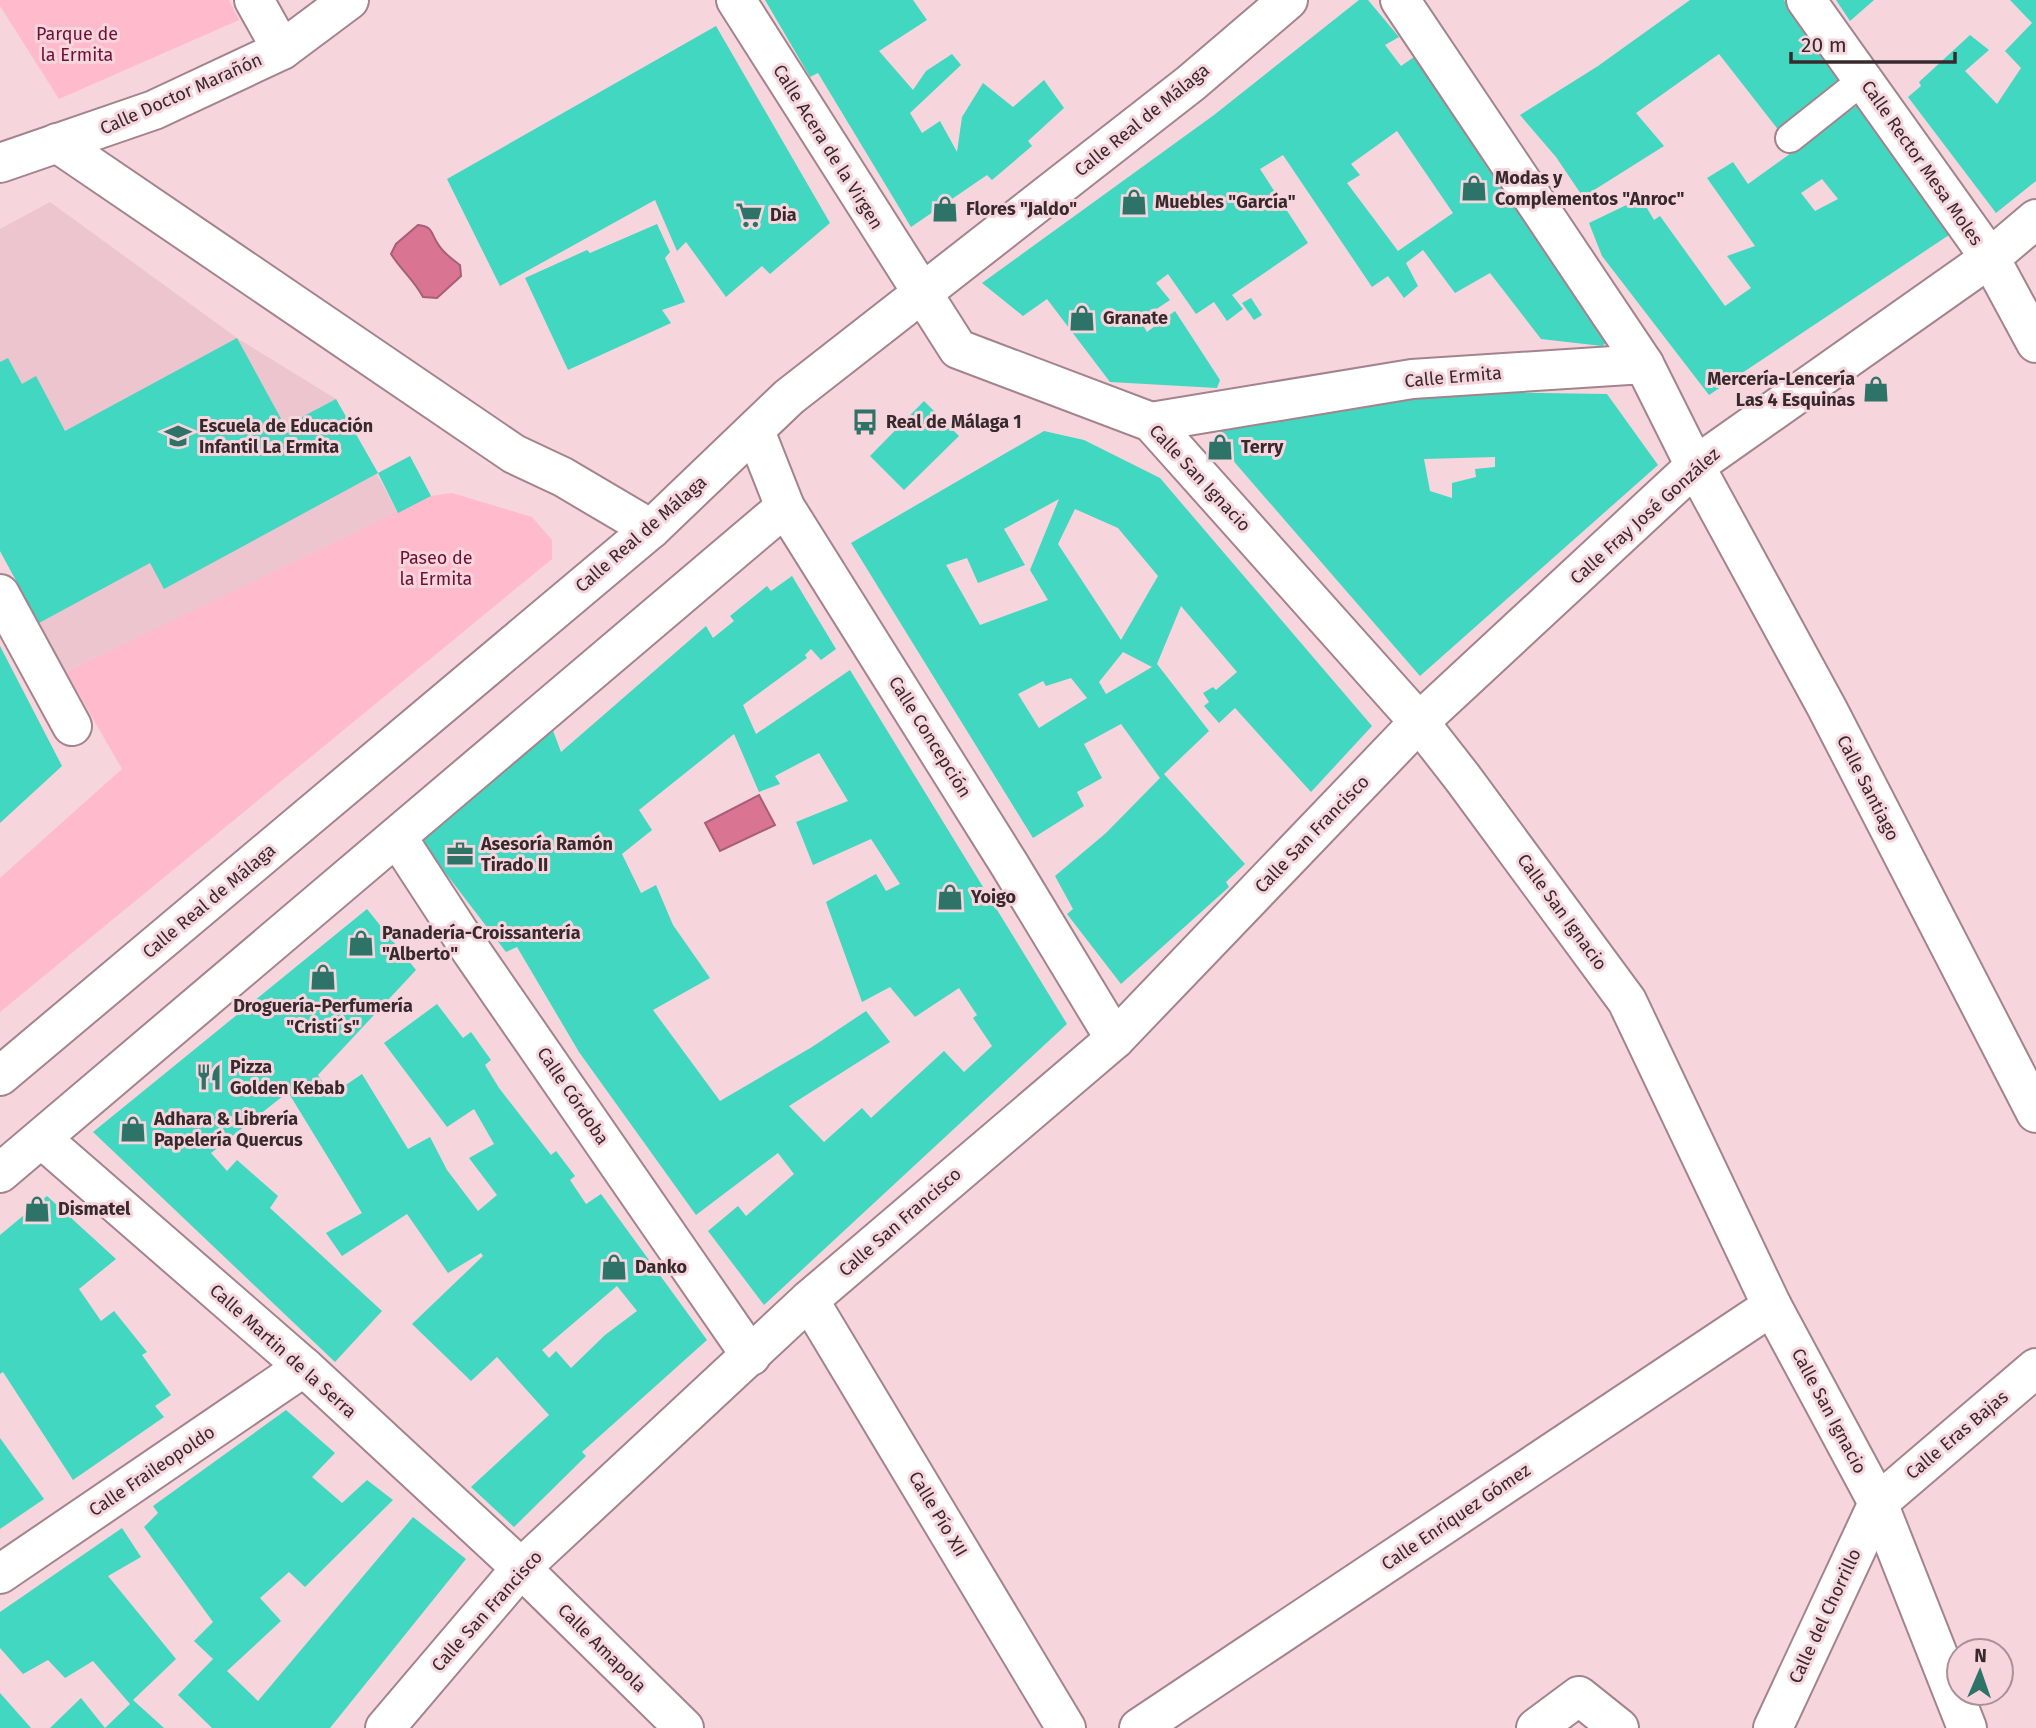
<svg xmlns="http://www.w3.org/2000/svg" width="2036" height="1728" font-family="'Fira Sans',sans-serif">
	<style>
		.built { fill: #edc5ce }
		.green { fill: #ffbacc }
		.water { fill: #d97593; stroke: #a85e74; stroke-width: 2 }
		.building { fill: #41d7c0; fill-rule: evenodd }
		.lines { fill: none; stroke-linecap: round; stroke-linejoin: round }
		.service-casing { stroke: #a3848c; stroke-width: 32 }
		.pedestrian-casing { stroke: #a3848c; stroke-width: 42 }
		.minor-casing { stroke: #a3848c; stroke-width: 42 }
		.tertiary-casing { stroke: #a3848c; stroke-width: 42 }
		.secondary-casing { stroke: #a3848c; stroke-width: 42 }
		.service { stroke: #fff; stroke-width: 28 }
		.pedestrian { stroke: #fff; stroke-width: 38 }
		.minor { stroke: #fff; stroke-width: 38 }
		.tertiary { stroke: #fff; stroke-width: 38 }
		.secondary { stroke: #fff; stroke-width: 38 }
		.labels { text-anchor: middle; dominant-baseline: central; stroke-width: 6; stroke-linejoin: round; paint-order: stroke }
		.park-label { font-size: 18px; fill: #6b1036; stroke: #f7d5dd }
		.street-label { font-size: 18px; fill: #372a2d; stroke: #f7d5dd }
		.poi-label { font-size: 18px; font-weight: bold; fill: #372a2d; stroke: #f7d5dd; text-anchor: start }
	</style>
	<rect width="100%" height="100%" fill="#f7d5dd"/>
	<polygon class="built" points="50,202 237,338 336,399 398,513 66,672 0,551 0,229"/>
	<g class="green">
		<polygon points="0,0 229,0 239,20 59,99 0,6"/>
		<polygon points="452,493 532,517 552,540 552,559 0,1012 0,878 122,769 66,672 431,496"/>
	</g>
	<g class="water">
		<path d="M 418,225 C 433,226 431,234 438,244 C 443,253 452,259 460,265 L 461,276 L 437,298 L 423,297 C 414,280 401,270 391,254 L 396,244 Z"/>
		<polygon points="759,795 775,825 720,851 705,823"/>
	</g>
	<g class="building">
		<polygon points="765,0 913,0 927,20 879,51 913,90 926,71 952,54 961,65 910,113 922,133 940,121 957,152 962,117 983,83 1013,107 1044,80 1064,108 1028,141 1032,146 992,180 987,175 911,227 818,73 810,77"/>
		<path d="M 1359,0 L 1368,0 L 1399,37 L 1385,45 L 1401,66 L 1414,57 L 1474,135 L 1617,336 L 1602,346 L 1541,339 L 1490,273 L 1455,293 L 1423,250 L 1406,263 L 1418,286 L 1404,298 L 1388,276 L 1372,287 L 1283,155 L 1260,169 L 1308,243 L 1232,295 L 1243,309 L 1227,321 L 1214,302 L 1196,314 L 1168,274 L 1156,283 L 1170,300 L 1140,320 L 1147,332 L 1175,311 L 1220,380 L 1217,388 L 1110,382 L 1047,299 L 1023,316 L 982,283 L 1214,115 ZM 1397,131 L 1453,213 L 1398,251 L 1347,183 L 1360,175 L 1351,164 Z"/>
		<polygon points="1690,0 1784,0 1843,84 1780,132 1719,54 1636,113 1664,146 1583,197 1556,157 1520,115 1598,66"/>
		<polygon points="1836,0 1874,0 1850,21"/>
		<polygon points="2010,0 2036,0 2036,181 1996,213 1908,97 1921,86 1919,82 1970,35 1989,50 1965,71 1997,104 2021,68 2005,51 2032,23"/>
		<polygon points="716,26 830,223 770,274 762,266 726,297 686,242 677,251 655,200 500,286 447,179"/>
		<path d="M 1859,104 L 1949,235 L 1709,395 L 1602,256 L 1589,223 L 1641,198 L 1654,220 L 1660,216 L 1725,306 L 1751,288 L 1727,256 L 1755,246 L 1707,178 L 1733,162 L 1748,184 ZM 1822,179 L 1838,199 L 1815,211 L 1801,193 Z"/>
		<polygon points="657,224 670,252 665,258 685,302 662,310 671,323 568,370 525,278 587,250 590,253"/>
		<polygon points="1251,298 1262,315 1254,320 1242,303"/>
		<polygon points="237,338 285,426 336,399 378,473 410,456 431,496 398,513 378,473 164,589 150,563 39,623 0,551 0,362 8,358 22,384 36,376 65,431"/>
		<path d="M 1474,392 L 1607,394 L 1658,465 L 1420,676 L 1230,457 L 1217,431 L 1414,395 ZM 1495,457 L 1495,467 L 1475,469 L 1476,477 L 1452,483 L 1452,498 L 1430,491 L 1424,459 Z"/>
		<polygon points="924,401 959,436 904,490 870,456"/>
		<path d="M 1044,431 L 1084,440 L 1160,478 L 1372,726 L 1311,792 L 1235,708 L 1219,723 L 1204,706 L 1209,702 L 1203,693 L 1213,687 L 1216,690 L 1237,672 L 1181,606 L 1157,664 L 1209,731 L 1164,774 L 1245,864 L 1226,882 L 1229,887 L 1121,984 L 1067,914 L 1073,909 L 1055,876 L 1106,833 L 1160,778 L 1121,724 L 1084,744 L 1102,778 L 1077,792 L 1084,806 L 1033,838 L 851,543 ZM 1059,499 L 1030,570 L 1048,600 L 980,625 L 946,565 L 967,558 L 978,583 L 1025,565 L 1004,529 ZM 1075,509 L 1118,528 L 1158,576 L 1121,640 L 1058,544 ZM 1123,652 L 1152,667 L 1106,694 L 1099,682 ZM 1071,678 L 1087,698 L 1039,728 L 1018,694 L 1043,681 L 1046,686 Z"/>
		<path d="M 792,576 L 836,649 L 821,660 L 811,649 L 805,655 L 807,658 L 743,705 L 756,734 L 850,670 L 1067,1024 L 764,1305 L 708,1231 L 738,1206 L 746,1216 L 794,1174 L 778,1153 L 696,1215 L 579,1052 L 517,947 L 506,952 L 421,841 L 552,728 L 561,752 L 706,626 L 713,638 L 734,621 L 730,616 L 767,586 L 771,591 ZM 734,734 L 759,792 L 780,784 L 775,776 L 819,753 L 848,801 L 796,822 L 813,865 L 871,839 L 900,884 L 886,891 L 876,874 L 826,902 L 862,1002 L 890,987 L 915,1017 L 959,988 L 977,1015 L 973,1018 L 992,1046 L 964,1072 L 944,1051 L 871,1118 L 862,1108 L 824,1142 L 789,1106 L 890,1042 L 866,1011 L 812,1047 L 720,1101 L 653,1010 L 710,978 L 673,925 L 656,885 L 641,893 L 622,854 L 652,830 L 639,810 Z"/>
		<polygon points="0,646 62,766 0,823"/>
		<path d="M 367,909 L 416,970 L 318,1075 L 331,1095 L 362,1074 L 408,1149 L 430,1137 L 447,1170 L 478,1211 L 497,1195 L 469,1158 L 494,1144 L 474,1109 L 447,1127 L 384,1043 L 437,1004 L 463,1038 L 471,1032 L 491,1060 L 485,1065 L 499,1088 L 551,1155 L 556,1151 L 575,1176 L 570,1180 L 586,1204 L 601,1194 L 707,1340 L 582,1452 L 586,1456 L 514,1527 L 471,1487 L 549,1415 L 497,1357 L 471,1381 L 412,1324 L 483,1256 L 481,1253 L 448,1273 L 407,1214 L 342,1256 L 326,1233 L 362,1213 L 288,1092 L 211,1153 L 227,1171 L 237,1160 L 278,1196 L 270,1208 L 382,1311 L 335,1362 L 93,1132 ZM 617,1286 L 637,1311 L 605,1335 L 571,1368 L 556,1351 L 549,1358 L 542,1350 Z"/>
		<polygon points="47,1196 116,1259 79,1289 101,1321 114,1311 147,1352 142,1355 171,1395 155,1406 164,1417 73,1480 3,1372 0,1374 0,1235"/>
		<polygon points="286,1410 335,1453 312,1477 342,1503 367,1480 393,1500 305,1587 289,1572 260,1598 281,1621 227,1671 258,1701 413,1517 466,1559 330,1728 212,1728 178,1695 213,1659 194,1641 213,1622 144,1527 158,1513 153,1506"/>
		<polygon points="0,1438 44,1499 0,1529"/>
		<polygon points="122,1528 141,1557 108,1576 176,1659 133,1700 164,1728 50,1728 81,1698 105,1728 130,1704 93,1661 65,1678 48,1660 23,1674 0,1648 0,1612"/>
		<polygon points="0,1693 31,1728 0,1728"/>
	</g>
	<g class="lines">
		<g class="service-casing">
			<polyline id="service" points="1790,138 1863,80"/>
		</g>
		<g class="pedestrian-casing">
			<g id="pedestrian">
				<polyline points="254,0 282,50"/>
				<polyline points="1400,0 1644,364"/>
			</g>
		</g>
		<g class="minor-casing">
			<g id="minor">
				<polyline points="1806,0 1990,258 2036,343"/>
				<polyline points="57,143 514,454 563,477 651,529"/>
				<polyline points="0,163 154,110 282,50 349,0"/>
				<polyline points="1151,422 1412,379 1644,364 1695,466 1827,708 2036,1113"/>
				<polyline points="755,431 785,507 1009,864 1115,1039"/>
				<polyline points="0,594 72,726"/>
				<polyline points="1419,722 1695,466 1990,258 2036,219"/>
				<polyline points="397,837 472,952 751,1356"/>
				<polyline points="42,1139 304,1367 521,1568 684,1728"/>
				<polyline points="0,1173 785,507"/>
				<polyline points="809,1300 1066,1728"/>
				<polyline points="1878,1503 1967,1728"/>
				<polyline points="0,1574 304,1367"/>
				<polyline points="1139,1728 1772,1306"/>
				<polyline points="1536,1728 1579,1696 1619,1728"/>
				<polyline points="1773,1728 1878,1503"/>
			</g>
		</g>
		<g class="tertiary-casing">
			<g id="tertiary">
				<polyline points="736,0 958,349 1151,422 1419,722 1462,777 1627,1001 1772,1306 1878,1503 2036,1368"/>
				<polyline points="385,1728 521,1568 809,1300 1115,1039 1419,722"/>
			</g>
		</g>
		<g class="secondary-casing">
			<polyline id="secondary" points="0,1076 651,529 789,397 1191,83 1288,0"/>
		</g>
		<use href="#service" class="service"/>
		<use href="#pedestrian" class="pedestrian"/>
		<use href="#minor" class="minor"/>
		<use href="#tertiary" class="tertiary"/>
		<use href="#secondary" class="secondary"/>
	</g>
	<defs>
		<g id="shop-bare" transform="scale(2.1)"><path d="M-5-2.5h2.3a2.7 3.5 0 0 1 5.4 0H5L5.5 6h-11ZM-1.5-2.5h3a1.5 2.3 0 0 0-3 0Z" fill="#2e7367" stroke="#f7d5dd" stroke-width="2.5" paint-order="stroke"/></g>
		<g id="supermarket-bare" transform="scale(2.1)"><path d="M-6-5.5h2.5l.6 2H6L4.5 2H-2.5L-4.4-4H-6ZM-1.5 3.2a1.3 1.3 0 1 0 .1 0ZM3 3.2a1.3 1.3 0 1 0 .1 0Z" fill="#2e7367" stroke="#f7d5dd" stroke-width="2.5" paint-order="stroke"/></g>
		<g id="bus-bare" transform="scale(2.1)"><path d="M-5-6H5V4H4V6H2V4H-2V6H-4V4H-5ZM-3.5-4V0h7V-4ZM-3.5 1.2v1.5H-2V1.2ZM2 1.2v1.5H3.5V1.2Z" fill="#2e7367" stroke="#f7d5dd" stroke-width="2.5" paint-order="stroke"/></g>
		<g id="school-bare" transform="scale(2.1)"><path d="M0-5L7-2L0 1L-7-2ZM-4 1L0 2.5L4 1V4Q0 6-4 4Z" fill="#2e7367" stroke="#f7d5dd" stroke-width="2.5" paint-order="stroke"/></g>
		<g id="office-bare" transform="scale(2.1)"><path d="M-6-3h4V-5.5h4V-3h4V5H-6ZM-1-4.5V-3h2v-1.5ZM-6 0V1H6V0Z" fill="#2e7367" stroke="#f7d5dd" stroke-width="2.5" paint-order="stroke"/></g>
		<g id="restaurant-bare" transform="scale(2.1)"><path d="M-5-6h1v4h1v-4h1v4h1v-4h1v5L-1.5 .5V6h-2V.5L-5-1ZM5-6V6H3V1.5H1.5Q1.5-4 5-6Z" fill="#2e7367" stroke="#f7d5dd" stroke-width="2.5" paint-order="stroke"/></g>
	</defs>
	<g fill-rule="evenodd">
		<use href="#shop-bare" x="1474" y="188"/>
		<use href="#shop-bare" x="1134" y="202"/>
		<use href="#shop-bare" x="945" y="209"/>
		<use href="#supermarket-bare" x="749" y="215"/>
		<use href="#shop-bare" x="1082" y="318"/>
		<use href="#shop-bare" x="1876" y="389"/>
		<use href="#bus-bare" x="865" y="422"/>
		<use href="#school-bare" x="178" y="436"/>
		<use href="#shop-bare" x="1220" y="447"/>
		<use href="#office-bare" x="460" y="854"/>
		<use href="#shop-bare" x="950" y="897"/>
		<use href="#shop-bare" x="361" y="943"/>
		<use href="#shop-bare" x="323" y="977"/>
		<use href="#restaurant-bare" x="209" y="1077"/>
		<use href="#shop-bare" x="133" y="1129"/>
		<use href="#shop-bare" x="37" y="1209"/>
		<use href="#shop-bare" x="614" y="1267"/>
	</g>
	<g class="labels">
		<g class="park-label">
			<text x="77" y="34">Parque de<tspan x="77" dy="21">la Ermita</tspan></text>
			<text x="436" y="558">Paseo de<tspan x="436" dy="21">la Ermita</tspan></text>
		</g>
		<g class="street-label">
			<text transform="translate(181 94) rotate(-24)">Calle Doctor Marañón</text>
			<text transform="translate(1142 120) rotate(-39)">Calle Real de Málaga</text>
			<text transform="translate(828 147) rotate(58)">Calle Acera de la Virgen</text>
			<text transform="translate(1922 163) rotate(55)">Calle Rector Mesa Moles</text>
			<text transform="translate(1453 377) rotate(-5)">Calle Ermita</text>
			<text transform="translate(1200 478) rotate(47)">Calle San Ignacio</text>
			<text transform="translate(1645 516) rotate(-42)">Calle Fray José González</text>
			<text transform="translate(641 534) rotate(-41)">Calle Real de Málaga</text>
			<text transform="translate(930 737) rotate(58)">Calle Concepción</text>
			<text transform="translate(1868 788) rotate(63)">Calle Santiago</text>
			<text transform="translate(1312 834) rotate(-46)">Calle San Francisco</text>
			<text transform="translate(209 901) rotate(-40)">Calle Real de Málaga</text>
			<text transform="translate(1562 912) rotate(54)">Calle San Ignacio</text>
			<text transform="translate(573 1096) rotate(56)">Calle Córdoba</text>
			<text transform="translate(900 1222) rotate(-41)">Calle San Francisco</text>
			<text transform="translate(283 1351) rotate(42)">Calle Martin de la Serra</text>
			<text transform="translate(1829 1411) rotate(62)">Calle San Ignacio</text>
			<text transform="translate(1957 1435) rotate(-40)">Calle Eras Bajas</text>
			<text transform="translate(152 1471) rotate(-34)">Calle Fraileopoldo</text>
			<text transform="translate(938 1514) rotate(59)">Calle Pío XII</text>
			<text transform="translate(1456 1517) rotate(-34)">Calle Enriquez Gómez</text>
			<text transform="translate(487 1611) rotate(-48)">Calle San Francisco</text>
			<text transform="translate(1825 1616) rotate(-65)">Calle del Chorrillo</text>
			<text transform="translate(602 1648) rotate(45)">Calle Amapola</text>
		</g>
		<g class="poi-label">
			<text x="1495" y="178">Modas y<tspan x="1495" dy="21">Complementos "Anroc"</tspan></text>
			<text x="1155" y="202">Muebles "García"</text>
			<text x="966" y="209">Flores "Jaldo"</text>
			<text x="770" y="215">Dia</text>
			<text x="1103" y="318">Granate</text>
			<text x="1855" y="379" text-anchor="end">Mercería-Lencería<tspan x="1855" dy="21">Las 4 Esquinas</tspan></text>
			<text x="886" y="422">Real de Málaga 1</text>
			<text x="199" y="426">Escuela de Educación<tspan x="199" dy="21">Infantil La Ermita</tspan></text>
			<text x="1241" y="447">Terry</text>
			<text x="481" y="844">Asesoría Ramón<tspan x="481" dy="21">Tirado II</tspan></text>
			<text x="971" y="897">Yoigo</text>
			<text x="382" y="933">Panadería-Croissantería<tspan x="382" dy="21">"Alberto"</tspan></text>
			<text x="323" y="1006" text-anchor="middle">Droguería-Perfumería<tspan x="323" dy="21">"Cristi´s"</tspan></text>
			<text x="230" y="1067">Pizza<tspan x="230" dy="21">Golden Kebab</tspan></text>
			<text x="154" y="1119">Adhara &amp; Librería<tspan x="154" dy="21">Papelería Quercus</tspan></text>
			<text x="58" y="1209">Dismatel</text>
			<text x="635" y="1267">Danko</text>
		</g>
	</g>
	<g transform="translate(1980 1672) rotate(2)"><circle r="33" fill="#f7d5dd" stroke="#aa9197" stroke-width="2"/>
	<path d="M0-5L12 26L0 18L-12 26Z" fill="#2e7367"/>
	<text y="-10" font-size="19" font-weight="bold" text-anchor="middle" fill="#372a2d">N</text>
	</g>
	<path d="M1791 52v10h164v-10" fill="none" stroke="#372a2d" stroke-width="3.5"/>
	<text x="1801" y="52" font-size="21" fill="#372a2d" stroke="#f7d5dd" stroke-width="5" paint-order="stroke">20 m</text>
</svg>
